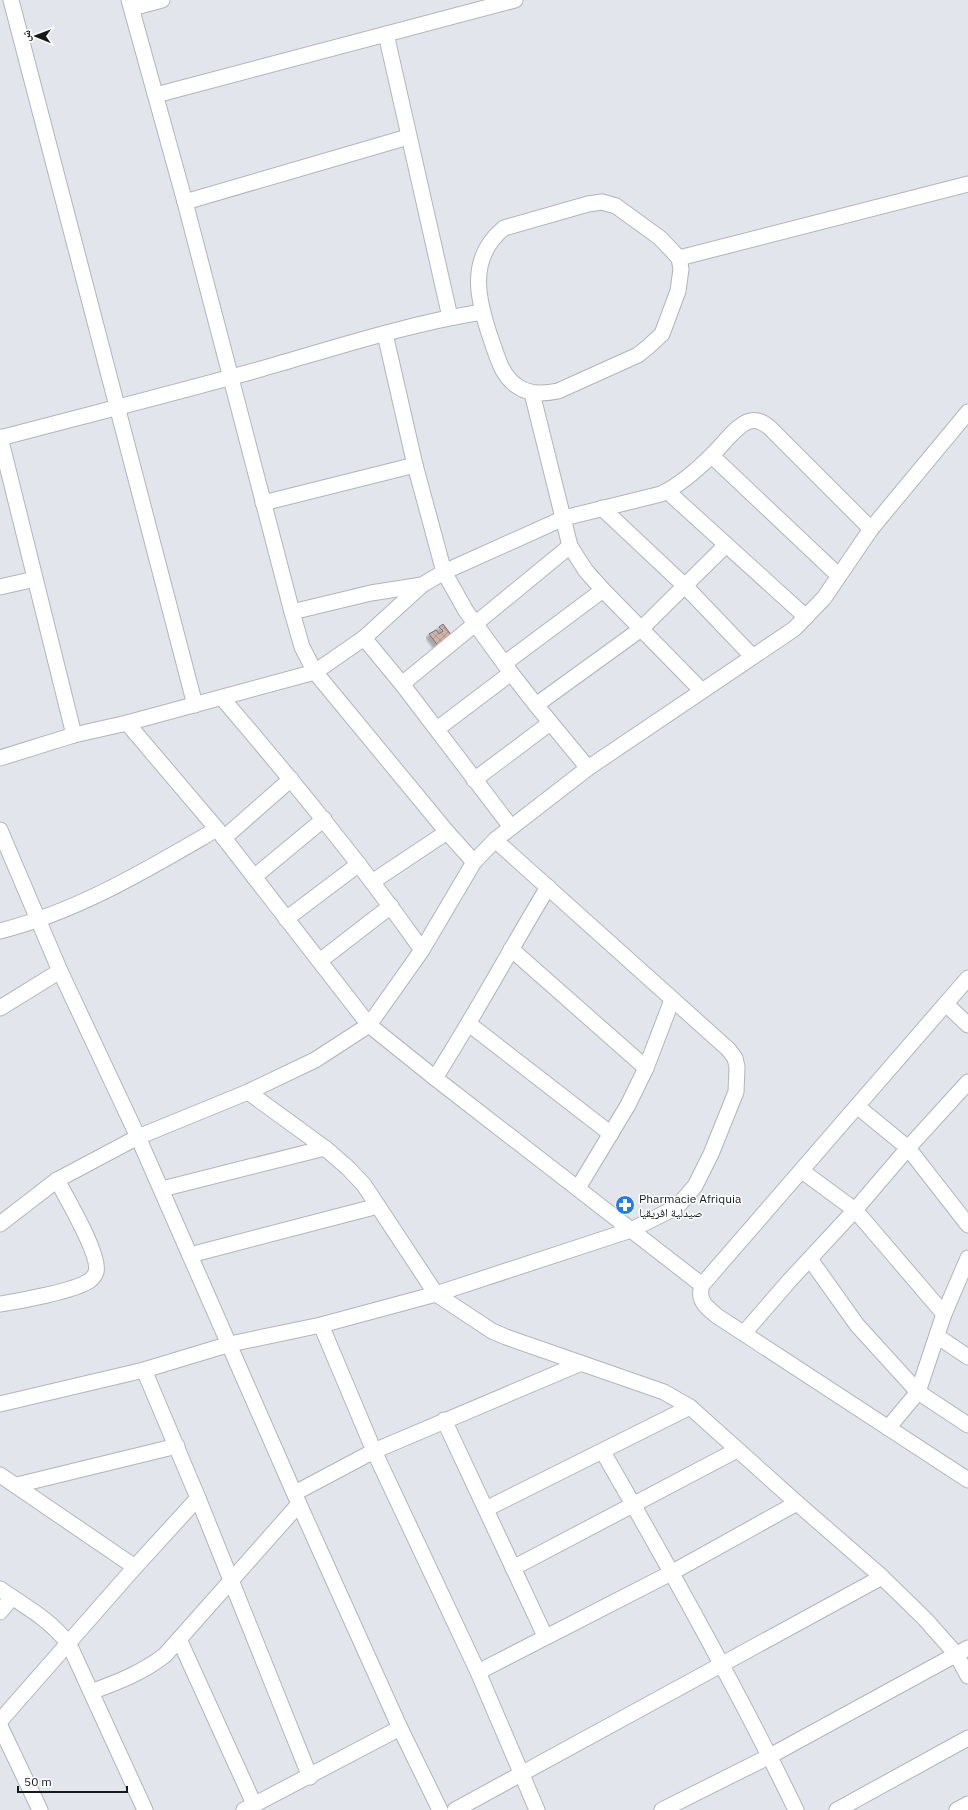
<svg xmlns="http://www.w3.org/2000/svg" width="968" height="1810" font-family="'IBM Plex Sans','Noto Naskh Arabic',sans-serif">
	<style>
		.building { fill: url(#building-cross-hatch); stroke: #756f6d; filter: url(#shadow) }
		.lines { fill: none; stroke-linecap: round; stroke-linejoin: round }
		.minor-casing { stroke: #b1b5ba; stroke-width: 17 }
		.minor { stroke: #fff; stroke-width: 15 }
		.labels { text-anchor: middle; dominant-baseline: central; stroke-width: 3; stroke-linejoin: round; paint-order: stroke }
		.poi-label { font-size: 12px; fill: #17181a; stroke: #fff; text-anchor: start }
	</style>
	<defs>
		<pattern id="building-cross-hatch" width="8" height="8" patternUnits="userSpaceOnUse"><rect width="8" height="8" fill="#d2b1a7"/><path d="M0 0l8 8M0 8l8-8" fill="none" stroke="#b4988f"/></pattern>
		<filter id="shadow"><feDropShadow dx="-3.5" dy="3.5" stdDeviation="1" flood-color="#0004"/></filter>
	</defs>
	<rect width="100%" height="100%" fill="#e2e5eb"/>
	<polygon class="building" points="443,624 455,640 442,651 429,634 436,630 439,634 443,631 439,627"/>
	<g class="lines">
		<g class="minor-casing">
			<g id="minor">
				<polyline points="11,0 195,705"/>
				<polyline points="129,0 185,202 292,612 302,647 315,672 447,832 474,862"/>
				<polyline points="132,8 162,0"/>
				<polyline points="386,34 450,317"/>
				<polyline points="156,95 515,0"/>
				<polyline points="185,202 408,137"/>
				<path d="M 602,202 L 616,206 L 660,238 L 679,258 L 681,269 L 678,291 L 662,334 L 649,346 L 638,355 L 558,391 C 544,394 529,395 517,386 C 502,376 498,359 492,342 C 478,302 466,259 504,228 L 588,204 Z"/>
				<polyline points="679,258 968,184"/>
				<polyline points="385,334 415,465 444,572 466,611 511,673 536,705 588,768"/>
				<polyline points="532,393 570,546 586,571 603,590 701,690"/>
				<polyline points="0,437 74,735"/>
				<path d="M 0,438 C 87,415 175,393 261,369 C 334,348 407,324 482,312"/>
				<polyline points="712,456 839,576"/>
				<polyline points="667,491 806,617"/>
				<polyline points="263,503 415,465"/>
				<polyline points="602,508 685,586 752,656"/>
				<polyline points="0,587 35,579"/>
				<path d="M 292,612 L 371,593 L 422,585 L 444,572 L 564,518 L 661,494 C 680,485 697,470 712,455 C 722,446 737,424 750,421 C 758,419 764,423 770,428 L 871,529"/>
				<polyline points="364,638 402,684 511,827"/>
				<polyline points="505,663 603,590"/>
				<polyline points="402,684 570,546"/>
				<path d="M 222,698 C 292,780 360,862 422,950"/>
				<polyline points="536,705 641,629 726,545"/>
				<polyline points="127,723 217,829 369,1025 435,1078 702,1285"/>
				<polyline points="437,729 511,673"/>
				<polyline points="0,758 74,735 127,723 315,672 364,638 422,585"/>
				<polyline points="474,780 550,723"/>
				<polyline points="0,830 60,971 138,1137 299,1504 400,1728 440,1810"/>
				<polyline points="224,838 291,779"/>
				<polyline points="254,877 324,819"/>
				<polyline points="372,882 447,832"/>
				<polyline points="286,919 359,864"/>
				<path d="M 0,931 C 79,911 148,869 217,829"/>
				<polyline points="511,949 646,1068"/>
				<polyline points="321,960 391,906"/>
				<path d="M 968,978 L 702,1285 C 697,1300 706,1307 717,1316 L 968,1480"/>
				<polyline points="946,1004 968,1025"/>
				<polyline points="0,1008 60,971"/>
				<polyline points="469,1024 611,1134"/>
				<path d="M 435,1078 C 475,1015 510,950 548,887"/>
				<polyline points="248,1092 325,1148 348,1168 364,1185 436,1294 492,1331 506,1337 664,1392 690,1407 797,1503 882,1577 925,1619 956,1654 968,1676"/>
				<polyline points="858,1107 908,1148 968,1225"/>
				<polyline points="802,1171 855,1210 944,1314"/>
				<polyline points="578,1188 628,1105 646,1068 672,1000"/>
				<polyline points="162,1189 325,1148"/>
				<polyline points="0,1224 57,1180 138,1137 248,1092 315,1060 369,1025 422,950 474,862 495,840 588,768 794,629 824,598 871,529 968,412"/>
				<polyline points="190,1255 378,1206"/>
				<polyline points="810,1259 857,1325 918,1392 968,1425"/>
				<path d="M 0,1304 C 20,1301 74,1291 89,1281 C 92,1279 95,1275 96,1272 C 101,1256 66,1197 57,1180"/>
				<polyline points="321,1325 374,1451 478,1672 537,1810"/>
				<polyline points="744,1333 790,1280 855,1210 908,1148 968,1082"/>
				<polyline points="937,1336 968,1357"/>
				<polyline points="144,1370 198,1498 310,1777"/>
				<polyline points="0,1404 144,1370 230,1344 321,1325 436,1294 631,1230 677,1207 695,1186 711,1154 736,1092 737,1067 735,1058 728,1049 495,840"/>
				<polyline points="444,1420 545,1636"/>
				<polyline points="888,1428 918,1392 944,1314 968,1258"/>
				<path d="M 603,1452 C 671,1570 737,1688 796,1810"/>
				<polyline points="0,1475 135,1567"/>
				<polyline points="17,1485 177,1446"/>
				<polyline points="295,1493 374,1451 579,1364"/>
				<polyline points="486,1509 690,1407"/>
				<polyline points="513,1568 737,1450"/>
				<path d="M 0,1589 C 27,1608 47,1617 69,1644 L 145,1810"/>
				<polyline points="0,1612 12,1597"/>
				<polyline points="179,1639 254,1804"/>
				<polyline points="478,1672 671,1573 797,1503"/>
				<path d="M 91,1692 C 118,1682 142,1673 165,1655 L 299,1504"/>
				<polyline points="0,1721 135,1567 198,1498"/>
				<polyline points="0,1726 40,1810"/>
				<polyline points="244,1810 400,1728"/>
				<polyline points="455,1810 882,1577"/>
				<polyline points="662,1810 770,1756 968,1648"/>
				<polyline points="837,1810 968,1738"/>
				<polyline points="957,1810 968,1804"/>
			</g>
		</g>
		<use href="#minor" class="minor"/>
	</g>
	<defs>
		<g id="pharmacy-disc" transform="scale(1)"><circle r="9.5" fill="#227be5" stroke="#fff"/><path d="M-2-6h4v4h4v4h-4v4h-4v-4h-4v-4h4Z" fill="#fff"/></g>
	</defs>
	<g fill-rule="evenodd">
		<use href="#pharmacy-disc" x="625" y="1205"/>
	</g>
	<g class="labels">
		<g class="poi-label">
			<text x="639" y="1198">Pharmacie Afriquia<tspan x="639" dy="14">صيدلية افريقيا</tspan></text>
		</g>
	</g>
	<g transform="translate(36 36) rotate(271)" stroke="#ffffff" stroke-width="3" paint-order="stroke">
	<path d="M0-3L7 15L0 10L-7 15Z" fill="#17181a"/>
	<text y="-6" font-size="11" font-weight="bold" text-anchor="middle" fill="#17181a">ش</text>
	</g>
	<path d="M18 1786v6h109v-6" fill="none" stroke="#17181a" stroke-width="2"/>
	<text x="24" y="1786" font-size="12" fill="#17181a" stroke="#ffffff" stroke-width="3" paint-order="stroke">50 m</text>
</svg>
